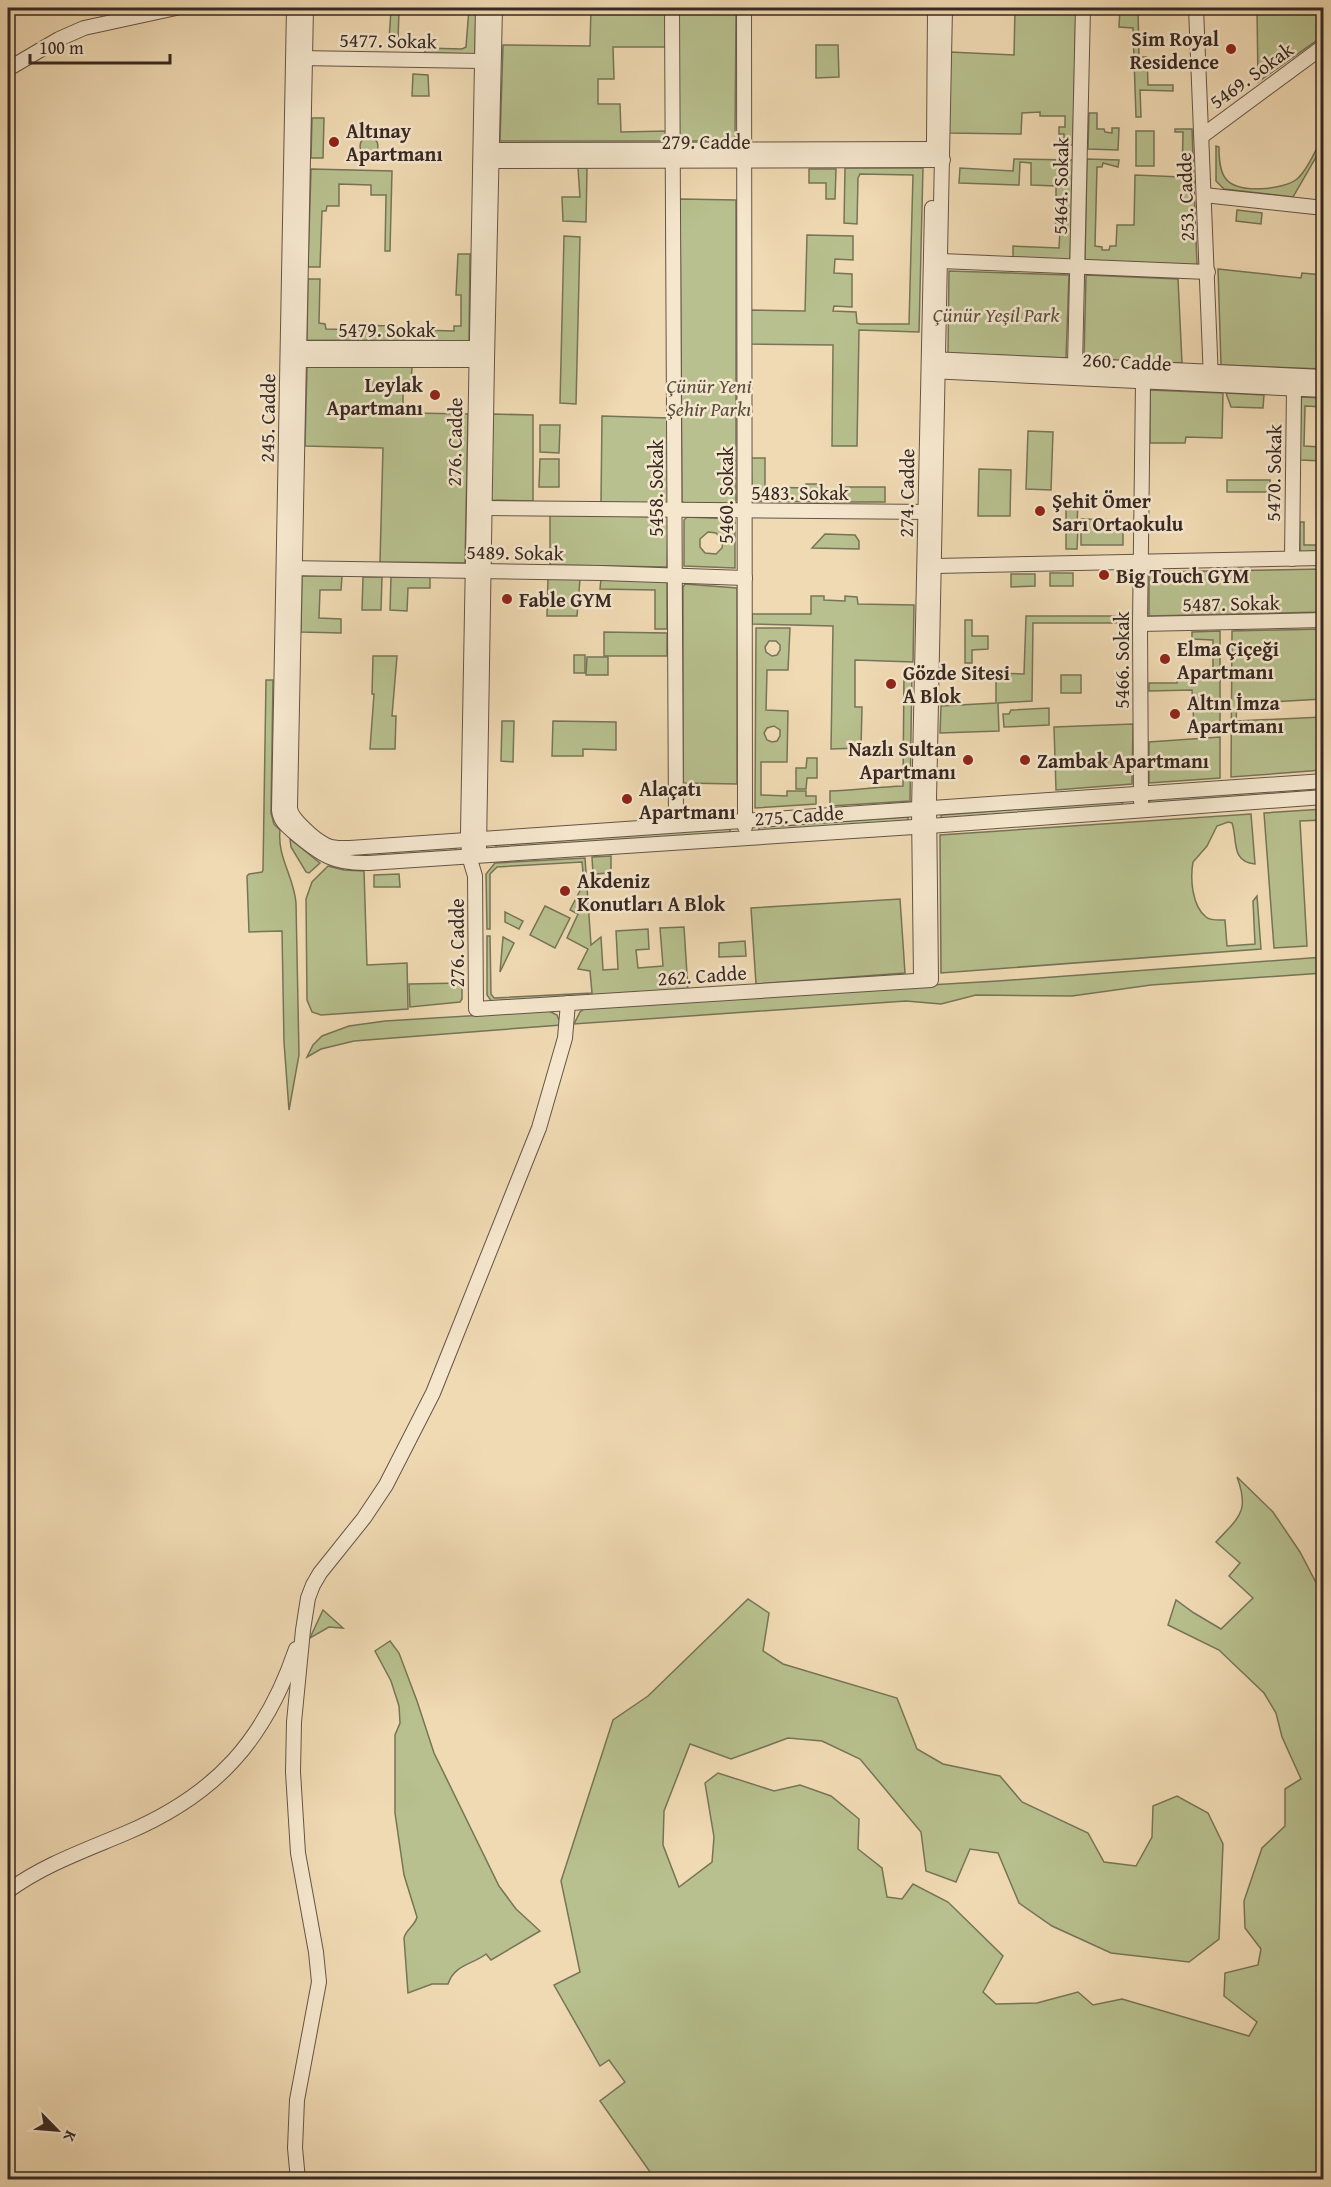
<svg xmlns="http://www.w3.org/2000/svg" width="1331" height="2187" font-family="'Gentium Book Plus',serif">
	<style>
		.green { fill: #b7c08e; stroke: #777458; stroke-width: 1.5; fill-rule: evenodd }
		.lines { fill: none; stroke-linecap: round; stroke-linejoin: round }
		.minor-casing { stroke: #655447; stroke-width: 16 }
		.minor { stroke: #f5e7ce; stroke-width: 14 }
		.poi-dot { fill: #8f2418; stroke: #f5e7ce; stroke-width: 2 }
		.labels { text-anchor: middle; dominant-baseline: central; stroke-width: 5; stroke-linejoin: round; paint-order: stroke }
		.poi-label { font-size: 20px; font-weight: bold; fill: #372823; stroke: #f5e7ce; text-anchor: start }
		.street-label { font-size: 20px; fill: #372823; stroke: #f5e7ce }
		.park-label { font-size: 20px; font-style: italic; fill: #574e3e; stroke: #f5e7ce }
	</style>
	<rect width="100%" height="100%" fill="#f0dab3"/>
	<filter id="stains"><feTurbulence type="fractalNoise" baseFrequency=".00333" numOctaves="4"/><feColorMatrix values="0 0 0 0 .2 0 0 0 0 .09 0 0 0 0 .02 0 0 0 .5 -.17"/></filter>
	<radialGradient id="worn" r=".72"><stop offset=".6" stop-color="#630" stop-opacity="0"/><stop offset="1" stop-color="#630" stop-opacity=".3"/></radialGradient>
	<g class="green">
		<polygon points="469,8 476,8 475,54 425,53 425,48 462,49 466,47"/>
		<polygon points="591,8 666,8 666,47 613,47 614,79 598,79 598,104 620,104 621,132 667,131 667,141 500,141 503,45 590,46"/>
		<polygon points="679,8 736,8 735,141 679,141"/>
		<polygon points="1015,8 1076,8 1073,145 1064,145 1064,134 1059,134 1059,127 1065,127 1065,116 1040,116 1040,112 1022,113 1021,134 948,133 950,52 1014,55"/>
		<polygon points="1120,8 1138,8 1139,57 1147,57 1148,85 1173,85 1173,91 1140,90 1141,117 1136,117 1133,28 1119,27"/>
		<polygon points="1257,8 1324,8 1323,36 1258,82"/>
		<polygon points="391,10 399,11 398,40 389,40"/>
		<polygon points="816,45 838,45 839,77 816,78"/>
		<polygon points="413,74 428,75 429,96 412,96"/>
		<polygon points="1089,113 1097,113 1097,129 1104,129 1105,132 1112,133 1112,128 1119,128 1118,150 1088,149"/>
		<polygon points="312,118 324,118 323,158 311,158"/>
		<polygon points="1175,129 1192,129 1197,265 1085,261 1087,159 1119,160 1118,167 1103,163 1102,167 1097,167 1095,246 1102,247 1102,250 1109,250 1110,246 1116,246 1117,225 1134,225 1135,175 1182,177 1183,132 1175,132"/>
		<rect x="1136" y="131" width="18" height="35"/>
		<path d="M 1323,137 L 1323,145 L 1293,197 L 1224,189 L 1216,181 L 1216,146 L 1219,147 C 1219,156 1219,171 1226,179 C 1238,194 1283,190 1297,179 C 1308,170 1315,150 1323,137 Z"/>
		<circle cx="369" cy="146" r="9"/>
		<polygon points="1014,159 1073,160 1070,260 1013,257 1013,246 1059,248 1060,230 1055,229 1056,219 1060,219 1061,201 1056,200 1056,186 1031,185 1031,163 1020,162 1019,185 959,183 960,168 1013,171"/>
		<polygon points="578,168 587,168 586,222 563,221 562,197 580,197"/>
		<polygon points="845,168 923,168 919,332 859,330 857,446 832,446 833,345 751,344 751,310 805,311 807,235 853,236 853,260 835,259 834,273 852,274 852,307 834,306 833,311 856,312 857,323 860,324 909,324 913,175 860,174 858,178 857,224 844,223"/>
		<polygon points="311,169 392,171 390,251 385,251 386,195 371,195 371,185 339,184 339,206 327,206 326,211 322,211 320,267 308,267"/>
		<polygon points="809,169 836,169 835,199 826,199 826,183 809,183"/>
		<polygon points="680,199 736,200 736,505 684,504 682,501"/>
		<polygon points="1237,210 1262,213 1261,224 1236,221"/>
		<polygon points="564,236 580,237 576,404 560,403"/>
		<polygon points="458,254 470,254 469,341 307,340 308,279 320,279 319,323 325,324 326,329 361,330 362,325 418,327 418,330 454,331 454,326 461,326 461,295 456,295"/>
		<polygon points="1218,269 1301,278 1302,273 1323,275 1323,369 1221,365"/>
		<polygon points="949,271 1069,275 1066,358 948,353"/>
		<polygon points="1086,275 1178,279 1182,363 1084,359"/>
		<polygon points="307,367 412,367 411,383 403,384 403,406 411,407 411,413 468,414 465,563 380,562 383,448 305,446"/>
		<polygon points="1150,390 1223,393 1222,438 1186,437 1185,443 1150,443"/>
		<polygon points="1226,393 1264,395 1263,408 1231,407"/>
		<polygon points="1301,397 1323,398 1323,407 1305,406 1304,446 1321,447 1323,461 1300,460"/>
		<polygon points="493,414 533,415 533,501 491,500"/>
		<polygon points="602,416 668,418 668,504 601,502"/>
		<polygon points="540,425 560,425 559,453 540,452"/>
		<polygon points="1028,431 1053,432 1051,490 1026,489"/>
		<polygon points="751,458 765,458 765,487 806,488 806,484 818,484 829,494 829,502 752,501"/>
		<polygon points="540,459 559,459 559,487 539,487"/>
		<polygon points="979,469 1011,470 1010,516 978,516"/>
		<rect x="1227" y="480" width="43" height="12"/>
		<polygon points="846,487 885,487 885,502 835,502 836,494"/>
		<polygon points="1066,501 1078,502 1077,524 1066,523"/>
		<polygon points="550,515 668,517 667,567 550,565"/>
		<path d="M 687,517 L 735,519 L 735,568 L 684,566 L 684,520 ZM 708,532 L 716,533 L 723,541 L 722,548 L 716,554 L 705,553 L 700,547 L 700,539 Z"/>
		<polygon points="1081,519 1123,520 1123,545 1081,545"/>
		<polygon points="1300,522 1304,522 1304,545 1323,545 1323,551 1300,552"/>
		<polygon points="1066,526 1078,527 1077,549 1066,549"/>
		<polygon points="825,534 855,535 859,541 859,549 812,548"/>
		<polygon points="1323,569 1323,612 1149,616 1149,572"/>
		<rect x="1050" y="573" width="23" height="13"/>
		<polygon points="1011,574 1035,574 1035,586 1011,587"/>
		<polygon points="302,576 342,576 341,590 320,590 319,618 341,619 341,633 301,632"/>
		<polygon points="363,577 382,577 381,610 362,610"/>
		<polygon points="391,577 430,577 430,588 408,588 407,611 390,610"/>
		<polygon points="548,578 580,579 577,616 547,616"/>
		<polygon points="601,579 667,581 667,629 655,629 655,590 600,589"/>
		<polygon points="685,584 737,588 737,784 683,783 683,587"/>
		<polygon points="811,596 824,596 824,600 845,601 845,596 857,597 858,604 914,605 913,662 855,660 855,707 862,707 861,748 831,749 833,626 752,624 752,614 811,614"/>
		<polygon points="1026,616 1125,616 1124,623 1033,623 1032,701 998,703 999,731 940,733 941,706 996,703 996,673 1024,674"/>
		<polygon points="965,620 972,620 972,636 988,636 988,649 972,650 972,663 965,663"/>
		<path d="M 756,628 L 790,628 L 788,670 L 767,670 L 766,710 L 788,711 L 787,762 L 761,762 L 761,795 L 787,796 L 787,791 L 806,791 L 806,796 L 816,796 L 816,804 L 755,808 ZM 769,641 L 776,641 L 780,645 L 780,650 L 777,655 L 772,656 L 766,652 L 765,647 ZM 774,726 L 780,730 L 780,736 L 777,741 L 772,742 L 767,740 L 764,733 L 767,728 Z"/>
		<polygon points="1323,629 1323,699 1237,704 1236,721 1323,717 1323,770 1231,777 1232,631"/>
		<polygon points="1220,631 1220,725 1194,726 1192,690 1149,691 1149,683 1177,683 1178,675 1213,675 1213,640 1192,639 1192,632"/>
		<polygon points="604,632 667,633 667,656 604,656"/>
		<rect x="574" y="655" width="11" height="18"/>
		<polygon points="373,656 397,656 392,716 396,716 395,749 370,749 374,694 372,694"/>
		<polygon points="587,657 608,657 608,675 586,675"/>
		<path d="M 912,669 L 910,801 L 830,806 L 830,791 C 855,790 878,787 903,786 L 904,670 Z"/>
		<rect x="1061" y="675" width="20" height="18"/>
		<path d="M 266,680 L 273,680 L 271,813 L 274,824 L 280,830 C 277,857 294,877 296,903 L 299,1055 L 289,1110 L 284,1042 L 282,931 L 249,932 L 247,876 L 249,874 L 262,872 L 263,870 Z"/>
		<polygon points="1049,708 1049,725 1004,727 1003,714 1009,714 1011,710"/>
		<polygon points="502,721 514,721 513,762 501,761"/>
		<polygon points="553,721 616,722 616,750 583,749 583,756 552,756"/>
		<polygon points="1133,724 1132,784 1056,790 1054,727"/>
		<polygon points="1220,737 1220,778 1149,783 1149,742"/>
		<polygon points="807,758 817,758 817,778 807,778 806,789 796,789 796,768 806,768"/>
		<polygon points="1323,787 1323,792 1150,804 1150,799"/>
		<polygon points="1122,801 1123,806 941,819 941,815"/>
		<polygon points="1323,809 1323,820 1300,821 1307,946 1274,948 1264,813"/>
		<path d="M 1251,814 L 1255,864 C 1230,861 1238,840 1232,823 L 1228,822 L 1217,826 L 1207,846 L 1193,862 C 1190,879 1192,906 1206,917 C 1211,921 1219,920 1225,920 L 1227,946 L 1255,944 L 1253,901 L 1257,896 L 1261,949 L 941,973 L 940,835 Z"/>
		<polygon points="908,817 908,822 759,831 759,827"/>
		<polygon points="730,828 730,833 496,848 496,845"/>
		<polygon points="290,839 320,863 309,873 306,872 291,847"/>
		<polygon points="456,847 456,852 352,858 352,854"/>
		<polygon points="611,856 611,873 593,874 592,857"/>
		<polygon points="585,858 591,945 601,937 603,970 618,969 616,931 648,929 649,949 636,950 638,968 663,966 660,928 684,927 688,990 492,1002 487,995 487,936 490,936 491,994 494,998 592,993 590,971 578,969 588,949 567,938 578,914 570,910 584,883 582,862 497,867 490,874 490,929 487,929 486,874 495,863"/>
		<polygon points="328,866 344,870 364,871 367,965 407,963 408,1009 321,1015 312,1012 307,1000 306,899 312,882"/>
		<polygon points="399,874 400,887 374,887 374,875"/>
		<polygon points="900,899 905,973 756,984 751,908"/>
		<polygon points="545,906 570,918 555,948 530,935"/>
		<polygon points="505,912 523,921 519,929 505,922"/>
		<polygon points="503,937 514,943 500,972"/>
		<polygon points="745,941 746,956 719,957 719,943"/>
		<polygon points="1323,957 1323,973 1151,985 1072,996 976,995 941,1004 906,1001 574,1024 580,1012 589,1005 998,981"/>
		<polygon points="462,983 462,999 460,1002 410,1007 409,984"/>
		<polygon points="549,1011 557,1015 561,1025 354,1041 321,1049 307,1057 313,1045 322,1036 349,1026 385,1021"/>
		<path d="M 1237,1477 L 1273,1512 L 1300,1552 L 1323,1596 L 1323,2179 L 655,2179 L 600,2101 L 625,2082 L 609,2060 L 600,2066 L 554,1985 L 580,1972 L 561,1881 L 613,1720 L 648,1696 L 748,1599 L 769,1613 L 763,1651 L 783,1664 L 897,1698 L 917,1749 L 943,1764 L 1000,1776 L 1022,1802 L 1088,1833 L 1104,1862 L 1136,1866 L 1152,1837 L 1153,1806 L 1177,1796 L 1208,1813 L 1223,1844 L 1219,1939 L 1189,1962 L 1111,1953 L 1052,1926 L 1019,1903 L 998,1853 L 970,1849 L 956,1882 L 926,1871 L 921,1832 L 860,1759 L 822,1741 L 788,1738 L 731,1759 L 690,1744 L 664,1811 L 663,1845 L 679,1887 L 712,1862 L 714,1837 L 705,1783 L 718,1773 L 774,1791 L 800,1785 L 831,1796 L 859,1819 L 858,1849 L 882,1868 L 887,1897 L 902,1899 L 913,1884 L 948,1902 L 1003,1956 L 983,1992 L 996,2004 L 1037,2003 L 1078,1992 L 1093,2005 L 1122,1999 L 1249,2036 L 1257,2022 L 1224,1996 L 1225,1973 L 1258,1965 L 1261,1949 L 1245,1928 L 1244,1901 L 1262,1848 L 1285,1826 L 1285,1789 L 1301,1779 L 1282,1737 L 1276,1713 L 1264,1693 L 1219,1650 L 1168,1625 L 1176,1600 L 1194,1613 L 1221,1629 L 1253,1598 L 1229,1576 L 1240,1563 L 1216,1542 C 1239,1517 1250,1512 1237,1477 Z"/>
		<polygon points="323,1610 343,1628 329,1627 310,1638"/>
		<path d="M 390,1641 L 399,1653 L 417,1701 L 434,1753 L 499,1886 L 516,1909 L 540,1931 L 491,1960 L 486,1954 C 472,1965 455,1964 448,1984 L 432,1984 L 408,1993 L 404,1938 C 406,1929 415,1926 417,1917 L 404,1875 L 395,1813 L 395,1735 L 400,1723 L 399,1706 L 391,1681 L 375,1651 Z"/>
	</g>
	<g class="lines">
		<g class="minor-casing">
			<g id="minor">
				<path d="M 294,8 L 279,810 C 280,821 287,826 295,833 C 321,855 334,864 369,863 L 929,826 L 1324,797"/>
				<path d="M 306,8 L 290,807 C 290,818 315,840 326,845 C 333,849 342,848 350,848 L 1324,781"/>
				<polyline points="483,8 468,832 469,856 475,876 476,1009 931,980 929,800 945,8"/>
				<polyline points="672,8 676,825"/>
				<polyline points="744,8 745,827"/>
				<polyline points="1196,8 1211,380"/>
				<polyline points="298,58 482,61"/>
				<polyline points="8,69 59,39 84,28 176,8"/>
				<polyline points="1202,136 1324,46"/>
				<polyline points="934,143 935,8"/>
				<polyline points="485,150 942,149"/>
				<polyline points="484,161 943,160"/>
				<polyline points="1204,195 1324,208"/>
				<polyline points="941,261 1208,272"/>
				<polyline points="288,349 301,348 485,348"/>
				<polyline points="289,357 301,360 483,360"/>
				<polyline points="930,359 1324,377"/>
				<polyline points="1075,365 1083,8"/>
				<polyline points="930,371 1324,390"/>
				<polyline points="484,508 932,512"/>
				<polyline points="1292,559 1294,388"/>
				<polyline points="935,566 1324,558"/>
				<polyline points="286,568 601,573 745,578"/>
				<polyline points="1140,624 1324,620"/>
				<polyline points="1141,802 1140,624 1143,381"/>
				<polyline points="479,848 487,360 495,8"/>
				<polyline points="921,980 919,810 932,208"/>
				<path d="M 8,1891 C 43,1865 86,1850 126,1833 C 216,1795 265,1740 296,1649"/>
				<polyline points="298,2180 295,2148 297,2100 319,1982 316,1952 298,1853 293,1772 294,1722 303,1630 308,1598 313,1585 320,1573 364,1518 386,1485 433,1393 539,1128 565,1038 568,1003"/>
			</g>
		</g>
		<use href="#minor" class="minor"/>
	</g>
	<g class="poi-dot">
		<circle cx="1231" cy="49" r="6"/>
		<circle cx="334" cy="142" r="6"/>
		<circle cx="435" cy="395" r="6"/>
		<circle cx="1040" cy="511" r="6"/>
		<circle cx="1104" cy="575" r="6"/>
		<circle cx="507" cy="599" r="6"/>
		<circle cx="1165" cy="659" r="6"/>
		<circle cx="891" cy="684" r="6"/>
		<circle cx="1175" cy="714" r="6"/>
		<circle cx="968" cy="760" r="6"/>
		<circle cx="1025" cy="760" r="6"/>
		<circle cx="627" cy="799" r="6"/>
		<circle cx="565" cy="891" r="6"/>
	</g>
	<g class="labels">
		<g class="poi-label">
			<text x="1219" y="38" text-anchor="end">Sim Royal<tspan x="1219" dy="23">Residence</tspan></text>
			<text x="346" y="130">Altınay<tspan x="346" dy="23">Apartmanı</tspan></text>
			<text x="423" y="384" text-anchor="end">Leylak<tspan x="423" dy="23">Apartmanı</tspan></text>
			<text x="1052" y="500">Şehit Ömer<tspan x="1052" dy="23">Sarı Ortaokulu</tspan></text>
			<text x="1116" y="575">Big Touch GYM</text>
			<text x="519" y="599">Fable GYM</text>
			<text x="1177" y="648">Elma Çiçeği<tspan x="1177" dy="23">Apartmanı</tspan></text>
			<text x="903" y="672">Gözde Sitesi<tspan x="903" dy="23">A Blok</tspan></text>
			<text x="1187" y="702">Altın İmza<tspan x="1187" dy="23">Apartmanı</tspan></text>
			<text x="956" y="748" text-anchor="end">Nazlı Sultan<tspan x="956" dy="23">Apartmanı</tspan></text>
			<text x="1037" y="760">Zambak Apartmanı</text>
			<text x="639" y="788">Alaçatı<tspan x="639" dy="23">Apartmanı</tspan></text>
			<text x="577" y="880">Akdeniz<tspan x="577" dy="23">Konutları A Blok</tspan></text>
		</g>
		<g class="street-label">
			<text transform="translate(388 40) rotate(1)">5477. Sokak</text>
			<text transform="translate(1251 75) rotate(-36)">5469. Sokak</text>
			<text x="706" y="141">279. Cadde</text>
			<text transform="translate(1060 186) rotate(-89)">5464. Sokak</text>
			<text transform="translate(1185 197) rotate(-92)">253. Cadde</text>
			<text x="387" y="329">5479. Sokak</text>
			<text transform="translate(1127 361) rotate(3)">260. Cadde</text>
			<text transform="translate(267 418) rotate(-89)">245. Cadde</text>
			<text transform="translate(454 442) rotate(-89)">276. Cadde</text>
			<text transform="translate(1273 473) rotate(-89)">5470. Sokak</text>
			<text transform="translate(655 488) rotate(-90)">5458. Sokak</text>
			<text x="800" y="492">5483. Sokak</text>
			<text transform="translate(906 493) rotate(-89)">274. Cadde</text>
			<text transform="translate(725 495) rotate(-90)">5460. Sokak</text>
			<text transform="translate(515 552) rotate(1)">5489. Sokak</text>
			<text transform="translate(1231 603) rotate(-1)">5487. Sokak</text>
			<text transform="translate(1121 660) rotate(-90)">5466. Sokak</text>
			<text transform="translate(799 815) rotate(-4)">275. Cadde</text>
			<text transform="translate(456 943) rotate(-90)">276. Cadde</text>
			<text transform="translate(702 975) rotate(-4)">262. Cadde</text>
		</g>
		<g class="park-label">
			<text x="996" y="314">Çünür Yeşil Park</text>
			<text x="709" y="385">Çünür Yeni<tspan x="709" dy="23">Şehir Parkı</tspan></text>
		</g>
	</g>
	<rect width="1331" height="2187" fill="none" stroke="#f0dab3" stroke-width="30"/>
	<rect x="9" y="9" width="1313" height="2169" fill="none" stroke="#372823" stroke-width="3"/>
	<rect x="15" y="15" width="1301" height="2157" fill="none" stroke="#372823" stroke-width="1.5"/>
	<g transform="translate(57 2130) rotate(115)" stroke="#f5e7ce" stroke-width="4.5" paint-order="stroke">
	<path d="M0-4.5L10 22L0 15L-10 22Z" fill="#372823"/>
	<text y="-9" font-size="16" font-weight="bold" text-anchor="middle" fill="#372823">K</text>
	</g>
	<path d="M30 54v9h140v-9" fill="none" stroke="#372823" stroke-width="3"/>
	<text x="39" y="54" font-size="18" fill="#372823" stroke="#f5e7ce" stroke-width="4.5" paint-order="stroke">100 m</text>
	<rect width="100%" height="100%" filter="url(#stains)"/>
	<rect width="100%" height="100%" fill="url(#worn)"/>
</svg>
